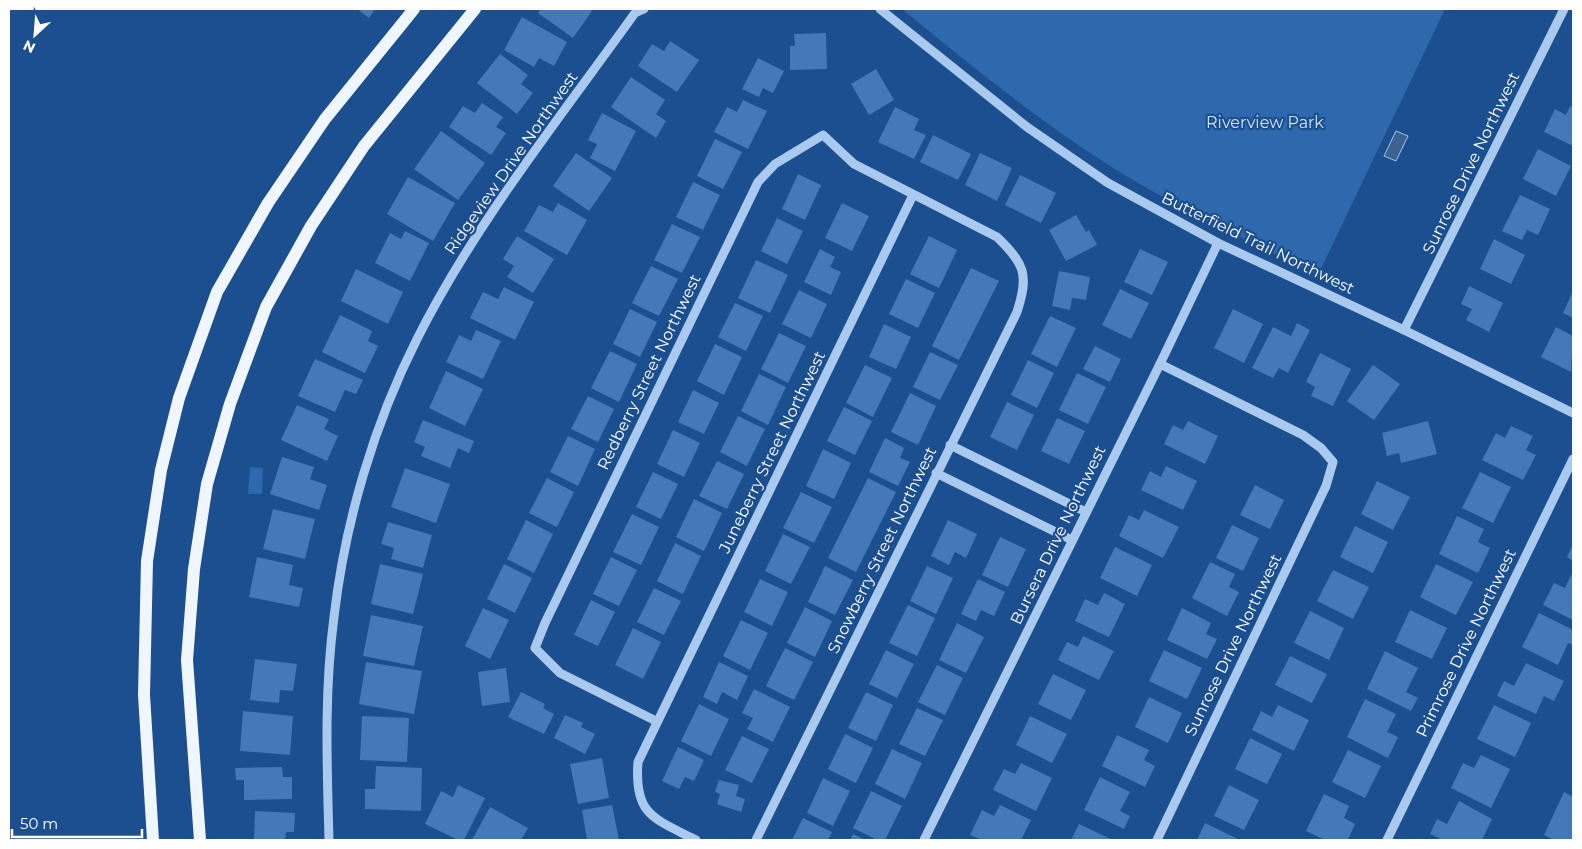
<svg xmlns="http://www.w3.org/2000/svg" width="1582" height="849" font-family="Montserrat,sans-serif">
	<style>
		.green { fill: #2e69ad }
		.water { fill: #3c6290; stroke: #9cc4f0 }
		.building { fill: #4478b7 }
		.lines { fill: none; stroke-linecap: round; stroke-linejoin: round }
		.minor { stroke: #a9c9ee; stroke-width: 9 }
		.major { stroke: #f0f6ff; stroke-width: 12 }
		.labels { text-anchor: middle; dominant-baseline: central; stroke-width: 4.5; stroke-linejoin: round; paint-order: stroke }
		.park-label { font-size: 16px; fill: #cfe3fa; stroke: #1b4f8f }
		.street-label { font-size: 16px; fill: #fff; stroke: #1b4f8f }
	</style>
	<rect width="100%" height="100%" fill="#1b4f8f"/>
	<g class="green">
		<path d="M 902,9 L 1445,9 L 1318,275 C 1248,240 1176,208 1110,166 C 1036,119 969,64 902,9 Z"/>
		<polygon points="250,467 263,468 262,494 248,494"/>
	</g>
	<polygon class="water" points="1396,131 1408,136 1396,161 1384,156"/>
	<g class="building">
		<polygon points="357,9 375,9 369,18"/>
		<polygon points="541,9 588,9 592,11 573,38 538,13"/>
		<polygon points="522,17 567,42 554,66 539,58 534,67 504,50"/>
		<polygon points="826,33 827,69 790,70 790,46 795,46 794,34"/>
		<polygon points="670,41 699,60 677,92 638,66 652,44 664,51"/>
		<polygon points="500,54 528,75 521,84 533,93 517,114 477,83"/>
		<polygon points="758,58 784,71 773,93 763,88 759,97 742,89"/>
		<polygon points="876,69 894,100 869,115 851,84"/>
		<polygon points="631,77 665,100 656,114 666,121 656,138 611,107"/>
		<polygon points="743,100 767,111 748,149 714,132 727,107 737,112"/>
		<polygon points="482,103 503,117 496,127 506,133 491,155 449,127 463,106 475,113"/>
		<polygon points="1570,106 1573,108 1573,146 1544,132 1555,109 1566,115"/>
		<polygon points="895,107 919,119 914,130 926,135 914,159 878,142"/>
		<polygon points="602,113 636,131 615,171 590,158 597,144 588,140"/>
		<polygon points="441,131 485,163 458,200 414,169"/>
		<polygon points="933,135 971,154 958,180 920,162"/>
		<polygon points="715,139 742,152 723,189 697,176"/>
		<polygon points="1538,149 1571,166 1556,196 1523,179"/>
		<polygon points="576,153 612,178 589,211 553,186"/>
		<polygon points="980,153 1012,168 997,201 965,185"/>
		<polygon points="798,174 821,185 805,220 782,209"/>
		<polygon points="1020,175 1056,193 1041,223 1005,205"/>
		<polygon points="408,177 455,203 433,241 387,214"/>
		<polygon points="693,182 720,195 703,230 676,217"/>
		<polygon points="1520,195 1550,209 1538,235 1527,230 1522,240 1502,231"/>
		<polygon points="558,203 587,220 567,255 524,231 539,205 553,212"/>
		<polygon points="842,203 869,216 852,251 825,238"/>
		<polygon points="1076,215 1086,232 1089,230 1097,245 1066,261 1049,230"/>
		<polygon points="777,218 803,231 787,264 761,251"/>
		<polygon points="672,224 700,237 682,273 654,260"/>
		<polygon points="405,231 429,243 410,281 375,263 390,233 401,239"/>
		<polygon points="517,236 554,259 533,293 507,277 514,266 503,259"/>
		<polygon points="929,236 957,250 939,288 910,274"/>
		<polygon points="1494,239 1525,255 1511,284 1480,269"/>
		<polygon points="820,249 835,257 830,267 841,272 831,295 804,282"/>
		<polygon points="1140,249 1168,262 1152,295 1124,282"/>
		<polygon points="756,260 788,275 770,313 738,298"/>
		<polygon points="651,266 678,279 659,316 632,303"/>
		<polygon points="971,268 999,281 959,360 932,346"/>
		<polygon points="356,269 403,292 388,324 341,301"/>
		<polygon points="1059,271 1090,277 1086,300 1072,298 1070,310 1052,306"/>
		<polygon points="906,279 935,293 918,328 889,314"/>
		<polygon points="1469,286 1503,303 1489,332 1466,320 1472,309 1461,304"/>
		<polygon points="504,287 534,302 515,340 470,318 483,292 498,299"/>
		<polygon points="1120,289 1149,303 1131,339 1102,325"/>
		<polygon points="799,290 827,304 811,338 782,324"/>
		<polygon points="1573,291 1573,318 1563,313"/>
		<polygon points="735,303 763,316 746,351 718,337"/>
		<polygon points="630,309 657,322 640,357 613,344"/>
		<polygon points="1233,309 1263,324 1244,363 1214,348"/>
		<polygon points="340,315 372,331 368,341 378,346 365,373 322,352"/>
		<polygon points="1050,316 1076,328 1057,367 1031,354"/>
		<polygon points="1297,323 1310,330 1288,373 1279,368 1273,378 1252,368 1273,327 1291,336"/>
		<polygon points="884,324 911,337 896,369 869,357"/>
		<polygon points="1556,327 1573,336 1571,372 1541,357"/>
		<polygon points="476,330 501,341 483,379 446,362 459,335 471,341"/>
		<polygon points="779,333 806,346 788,383 761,369"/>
		<polygon points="715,344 742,357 724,395 697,381"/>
		<polygon points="1095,346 1121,359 1110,382 1083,369"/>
		<polygon points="610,351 637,364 619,402 591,388"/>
		<polygon points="930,352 958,365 940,400 913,387"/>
		<polygon points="1320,353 1351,369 1333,406 1311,396 1315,387 1306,382"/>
		<polygon points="315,359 363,380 356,394 345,390 335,412 298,396"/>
		<polygon points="1028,360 1054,373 1037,408 1011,395"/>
		<polygon points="865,365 892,378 873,417 846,403"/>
		<polygon points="1373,365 1400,384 1374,420 1347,401"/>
		<polygon points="446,371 483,389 465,426 429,408"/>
		<polygon points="1077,373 1106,387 1088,424 1059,410"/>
		<polygon points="759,374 786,387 768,425 741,411"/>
		<polygon points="693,390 719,403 704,434 678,422"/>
		<polygon points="910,393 936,406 918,445 891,432"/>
		<polygon points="588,396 614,409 598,442 571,429"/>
		<polygon points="1007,402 1034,415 1017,450 990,437"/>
		<polygon points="297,405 329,419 324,429 338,436 327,461 281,440"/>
		<polygon points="844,407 872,421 855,455 827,441"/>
		<polygon points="738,416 765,429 747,466 720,452"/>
		<polygon points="1057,418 1085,431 1069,464 1041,451"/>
		<polygon points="423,420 474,441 469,453 458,448 450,468 421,456 425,447 414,442"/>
		<polygon points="1188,421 1218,436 1205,464 1164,444 1173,425 1183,430"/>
		<polygon points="1428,421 1437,454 1401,463 1399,453 1387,456 1382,433"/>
		<polygon points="1511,426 1533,436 1526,450 1536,455 1523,480 1482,460 1496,433 1505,438"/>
		<polygon points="673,430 700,443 684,477 657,464"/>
		<polygon points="568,436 595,449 578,486 550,472"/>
		<polygon points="885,438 904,448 900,458 910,462 898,486 869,472"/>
		<polygon points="823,449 851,463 834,499 806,486"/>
		<polygon points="282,457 314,467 310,479 327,485 319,510 270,494"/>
		<polygon points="717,461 744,474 727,509 699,496"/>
		<polygon points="1166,466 1197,481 1183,510 1141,490 1150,471 1161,477"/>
		<polygon points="405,468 450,484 436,523 391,507"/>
		<polygon points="653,472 678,484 661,519 636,507"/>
		<polygon points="1480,472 1511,487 1493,523 1462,508"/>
		<polygon points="547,478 574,492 557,527 529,513"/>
		<polygon points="868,478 896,492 856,572 828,558"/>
		<polygon points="1377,481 1410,497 1393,530 1361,514"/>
		<polygon points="1255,485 1284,500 1270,529 1240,515"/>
		<polygon points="801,492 832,507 814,543 783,528"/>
		<polygon points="694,499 722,513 704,551 676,537"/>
		<polygon points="273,509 315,519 305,559 263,549"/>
		<polygon points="1144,510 1179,527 1163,558 1119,536 1129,515 1139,520"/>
		<polygon points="632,514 659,527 641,565 613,552"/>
		<polygon points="1457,516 1484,529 1478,542 1490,548 1478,573 1439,554"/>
		<polygon points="526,520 553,534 534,573 507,559"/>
		<polygon points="948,520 977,534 966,558 955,552 949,565 931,556"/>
		<polygon points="388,522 432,535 423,568 391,559 394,548 381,544"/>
		<polygon points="1232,525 1259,538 1243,571 1216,558"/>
		<polygon points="1355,526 1388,542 1373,573 1340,557"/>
		<polygon points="783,534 810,547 791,584 765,571"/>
		<polygon points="1000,537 1026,549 1008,587 982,575"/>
		<polygon points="675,543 701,556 683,594 657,581"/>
		<polygon points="1573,544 1573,561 1567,557"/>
		<polygon points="1115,547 1152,565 1137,596 1100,578"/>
		<polygon points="257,557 293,565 289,585 303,588 299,607 249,597"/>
		<polygon points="611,557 637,570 619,606 593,594"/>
		<polygon points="1210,562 1235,574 1229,587 1239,592 1227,616 1192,598"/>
		<polygon points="380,564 423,574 413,614 371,604"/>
		<polygon points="504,564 532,578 515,613 487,599"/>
		<polygon points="1436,564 1473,582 1456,615 1420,597"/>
		<polygon points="825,566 853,580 835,615 808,602"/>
		<polygon points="927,566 953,578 936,614 910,601"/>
		<polygon points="1333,570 1369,587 1353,619 1317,601"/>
		<polygon points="1573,571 1573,620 1543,605 1554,583 1565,588"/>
		<polygon points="760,579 788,592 772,626 744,612"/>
		<polygon points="978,579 1005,592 994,616 981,610 976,621 961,614"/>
		<polygon points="654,588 681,601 664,635 637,622"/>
		<polygon points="1104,593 1125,604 1109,637 1075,621 1085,599 1098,605"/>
		<polygon points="591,600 615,612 598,646 574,635"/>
		<polygon points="908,605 935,618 917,656 889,643"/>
		<polygon points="805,607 832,621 815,657 787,643"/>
		<polygon points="483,608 509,620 490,659 465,646"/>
		<polygon points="1182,608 1211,623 1206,634 1217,639 1207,659 1167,640"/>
		<polygon points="1410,610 1447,628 1432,659 1395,642"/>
		<polygon points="1310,611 1344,628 1329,660 1294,643"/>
		<polygon points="1539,613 1573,630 1573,645 1568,643 1558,665 1522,647"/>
		<polygon points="371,615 423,626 414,666 363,656"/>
		<polygon points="741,620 768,633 750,670 723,656"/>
		<polygon points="957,623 984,637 966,673 939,660"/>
		<polygon points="633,628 661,642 643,679 615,665"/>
		<polygon points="1083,636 1114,651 1099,680 1058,660 1067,642 1078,647"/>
		<polygon points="785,648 813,662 794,700 766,686"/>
		<polygon points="886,650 914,664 897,698 869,684"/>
		<polygon points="1164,650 1202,668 1187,699 1149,681"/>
		<polygon points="1385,651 1418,668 1406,692 1418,698 1411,711 1367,689"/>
		<polygon points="1290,656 1327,674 1312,703 1275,685"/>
		<polygon points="255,659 297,664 293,691 280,690 279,703 250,700"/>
		<polygon points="366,662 422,671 414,714 359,704"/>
		<polygon points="719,662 748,676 737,700 722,692 717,704 703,697"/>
		<polygon points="1526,663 1564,681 1554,701 1544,696 1536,714 1497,696 1504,681 1514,686"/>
		<polygon points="937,665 963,678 945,715 918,702"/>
		<polygon points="506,668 510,702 482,706 478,672"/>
		<polygon points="1053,674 1086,690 1071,720 1038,704"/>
		<polygon points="754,689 790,707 773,742 747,729 753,718 742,713"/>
		<polygon points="521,692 545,704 543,708 554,714 544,734 508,717"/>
		<polygon points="866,692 893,705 876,741 848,728"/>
		<polygon points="1149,697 1182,713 1168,743 1135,727"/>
		<polygon points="1365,699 1396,714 1387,732 1398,737 1388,758 1347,737"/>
		<polygon points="699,704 729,719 711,756 681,741"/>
		<polygon points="1278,705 1309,720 1294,751 1252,730 1261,711 1272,717"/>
		<polygon points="1494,705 1531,723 1515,757 1477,739"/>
		<polygon points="917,708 943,720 925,756 899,744"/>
		<polygon points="243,711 293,716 290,755 240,751"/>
		<polygon points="565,715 583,723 581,727 595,734 585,754 554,738"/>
		<polygon points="362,716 409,718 407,762 360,760"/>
		<polygon points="1030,716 1067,734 1052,763 1016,745"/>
		<polygon points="845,734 873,748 856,783 828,769"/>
		<polygon points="1117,735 1149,750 1144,760 1155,766 1145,787 1102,766"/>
		<polygon points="742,736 769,749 752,783 725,770"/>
		<polygon points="1250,738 1282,754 1267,784 1235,769"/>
		<polygon points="678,747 704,760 694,781 685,777 679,789 662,781"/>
		<polygon points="892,749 922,763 905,799 875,784"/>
		<polygon points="1348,750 1381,766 1365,798 1332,782"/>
		<polygon points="1481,755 1510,769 1491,808 1451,788 1463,763 1474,768"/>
		<polygon points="602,758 609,798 578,804 570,764"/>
		<polygon points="1021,763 1052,778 1036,811 993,790 1004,769 1015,774"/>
		<polygon points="376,766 422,768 421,811 365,809 365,789 375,789"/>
		<polygon points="282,767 283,777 292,777 292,799 244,800 244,780 236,780 235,768"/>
		<polygon points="1100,777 1130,792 1120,811 1130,816 1124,829 1084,810"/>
		<polygon points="823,778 850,791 833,826 807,813"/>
		<polygon points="719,780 739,785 736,796 745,799 741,812 717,804 720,794 715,792"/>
		<polygon points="458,785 485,798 464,840 458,840 425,824 441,791 453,797"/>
		<polygon points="1229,785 1259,800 1244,830 1214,816"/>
		<polygon points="871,791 902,806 885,840 877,840 853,828"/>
		<polygon points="1564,792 1573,797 1573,840 1554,840 1544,835"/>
		<polygon points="1324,794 1349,806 1344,818 1355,824 1348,840 1325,840 1306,831"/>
		<polygon points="1459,801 1492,819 1482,840 1443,840 1430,834 1437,819 1447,824"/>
		<polygon points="612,805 619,840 587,840 582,810"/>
		<polygon points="1000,805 1031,820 1021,840 982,840 970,835 982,810 994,816"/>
		<polygon points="490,807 528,828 521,840 472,840"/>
		<polygon points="255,811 295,813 294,832 286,832 285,840 254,840"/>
		<polygon points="803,818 832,832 828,840 792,840"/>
		<polygon points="1205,823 1240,840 1197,840"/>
		<polygon points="1079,824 1113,840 1071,840"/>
		<polygon points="853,834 866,840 850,840"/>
	</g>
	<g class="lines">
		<g class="minor">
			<polyline points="880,9 1027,127 1108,183 1218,243 1404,330 1573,413"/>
			<polyline points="1404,330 1564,9"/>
			<polyline points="950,445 1086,512"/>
			<polyline points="936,473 1072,540"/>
			<path d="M 656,721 L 560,673 L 535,648 L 545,623 L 758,182 L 775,164 L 823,135 L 854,164 L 997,237 C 1025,264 1029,275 1017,312 L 756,840"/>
			<path d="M 329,840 C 327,765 324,692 334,617 C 345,522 374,424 417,339 C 476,222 559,119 635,13 L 644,9"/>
			<path d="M 696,840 C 653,818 634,815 638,762 L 913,195"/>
			<polyline points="924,840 1160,364 1218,243"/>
			<polyline points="1157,840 1326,486 1333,462 1321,448 1303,435 1160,364"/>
			<polyline points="1387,840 1573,459"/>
		</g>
		<g class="major">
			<polyline points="153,840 144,695 147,561 161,470 179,398 217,292 268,203 325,119 414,9"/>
			<polyline points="200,840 187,660 194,569 207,484 230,404 266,307 311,226 364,146 475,9"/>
		</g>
	</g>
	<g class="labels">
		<g class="park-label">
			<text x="1265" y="122">Riverview Park</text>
		</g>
		<g class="street-label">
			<text transform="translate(511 163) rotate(-55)">Ridgeview Drive Northwest</text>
			<text transform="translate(1471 163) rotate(-64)">Sunrose Drive Northwest</text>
			<text transform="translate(1258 243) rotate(26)">Butterfield Trail Northwest</text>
			<text transform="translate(649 372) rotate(-64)">Redberry Street Northwest</text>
			<text transform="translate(772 452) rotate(-64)">Juneberry Street Northwest</text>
			<text transform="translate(1058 535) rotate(-64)">Bursera Drive Northwest</text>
			<text transform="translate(882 550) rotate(-64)">Snowberry Street Northwest</text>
			<text transform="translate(1466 643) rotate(-64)">Primrose Drive Northwest</text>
			<text transform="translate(1233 645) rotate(-64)">Sunrose Drive Northwest</text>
		</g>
	</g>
	<rect width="1582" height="849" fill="none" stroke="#ffffff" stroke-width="20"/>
	<g transform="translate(35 35) rotate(206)" stroke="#1b4f8f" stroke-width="4" paint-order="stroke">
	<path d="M0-4L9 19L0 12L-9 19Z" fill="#ffffff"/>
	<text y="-8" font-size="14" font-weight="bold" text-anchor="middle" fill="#ffffff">N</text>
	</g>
	<path d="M12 829v8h130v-8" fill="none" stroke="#ffffff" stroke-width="2.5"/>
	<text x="20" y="829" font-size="15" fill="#ffffff" stroke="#1b4f8f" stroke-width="4" paint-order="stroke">50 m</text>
</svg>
